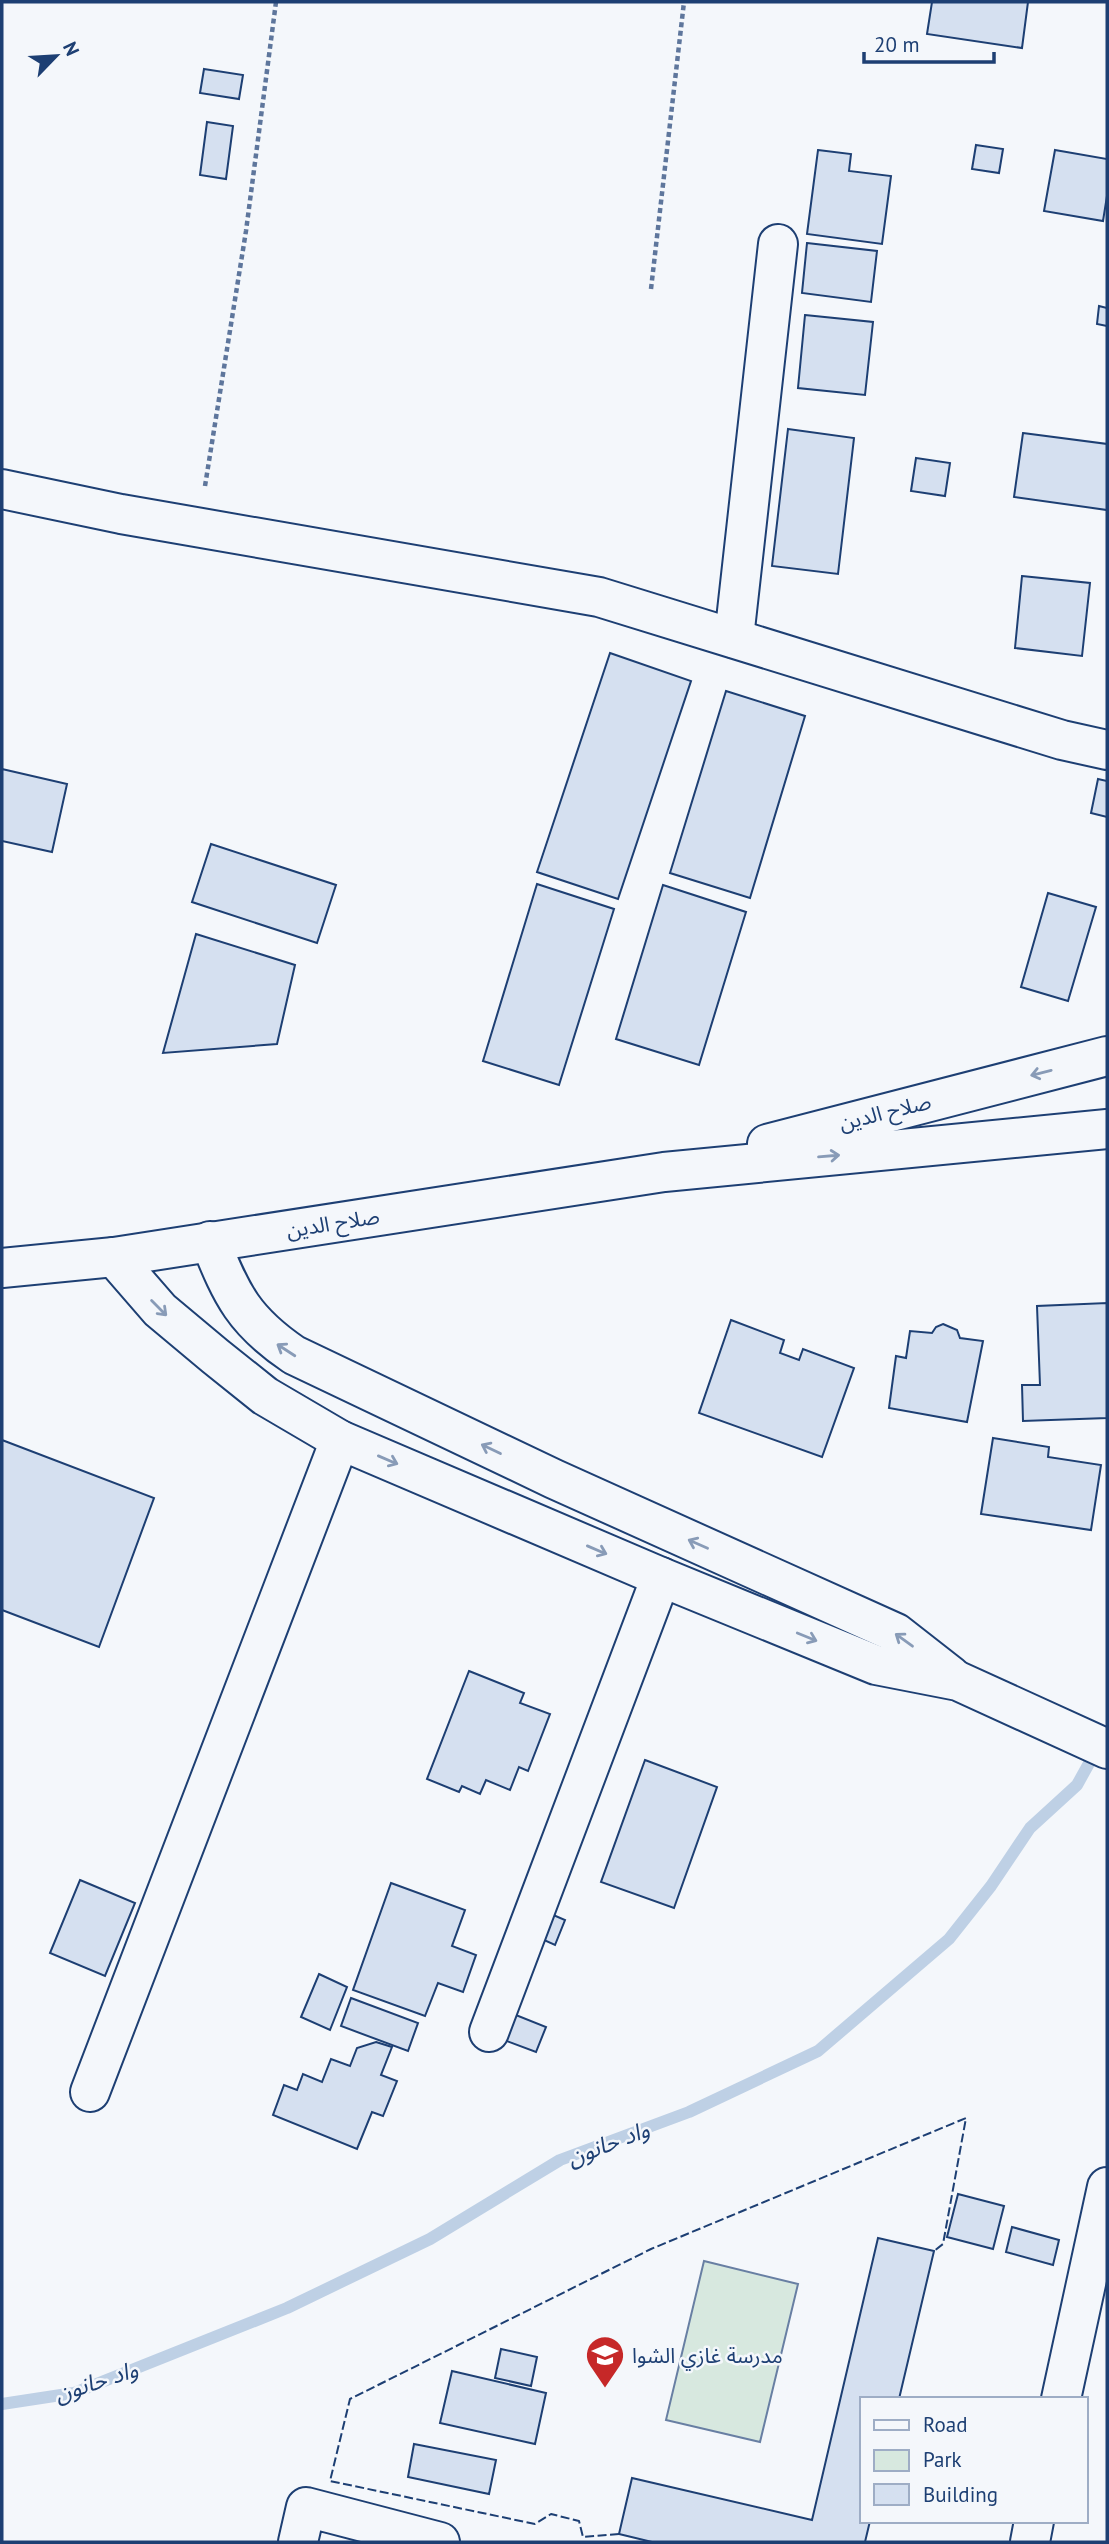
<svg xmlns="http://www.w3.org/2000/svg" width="1109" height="2544" font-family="'PT Sans','Noto Sans Arabic',sans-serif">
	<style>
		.green { fill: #d7e8df; stroke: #687fa3; stroke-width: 2 }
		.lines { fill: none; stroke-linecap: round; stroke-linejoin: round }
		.stream { stroke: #bed0e5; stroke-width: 12 }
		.building { fill: #d5e0f0; stroke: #1d3f73; stroke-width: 2 }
		.minor-casing { stroke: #1d3f73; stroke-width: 42 }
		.highway-casing { stroke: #1d3f73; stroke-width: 42 }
		.path { stroke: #5e769c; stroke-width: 4.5; stroke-dasharray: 5 3.5; stroke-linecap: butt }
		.minor { stroke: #f4f7fb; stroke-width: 38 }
		.highway { stroke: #f4f7fb; stroke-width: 38 }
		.fence { stroke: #1d3f73; stroke-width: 2; stroke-dasharray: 9 3.5; stroke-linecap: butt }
		.oneway { stroke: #889bb7 }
		.labels { text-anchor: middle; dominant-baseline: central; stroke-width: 5; stroke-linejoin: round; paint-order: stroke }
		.street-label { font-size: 21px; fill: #1d3f73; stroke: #f4f7fb }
		.poi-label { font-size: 21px; fill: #1d3f73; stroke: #f4f7fb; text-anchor: start }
		.water-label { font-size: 23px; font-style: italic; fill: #1d3f73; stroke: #f4f7fb }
	</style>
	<rect width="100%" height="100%" fill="#f4f7fb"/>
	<polygon class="green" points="704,2261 798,2284 760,2442 666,2420"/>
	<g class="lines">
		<polyline class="stream" points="2,2404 74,2393 287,2308 430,2239 560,2160 689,2112 818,2051 949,1939 991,1886 1030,1828 1077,1785 1097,1749"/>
	</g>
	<g class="building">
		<polygon points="932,2 1028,2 1022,48 927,34"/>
		<polygon points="204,69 243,75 239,99 200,93"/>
		<polygon points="207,122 233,126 226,179 200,175"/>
		<polygon points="976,145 1003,149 999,173 972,169"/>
		<polygon points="818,150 851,154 849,171 891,176 882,244 807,234"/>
		<polygon points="1055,150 1107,159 1107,196 1103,221 1044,211"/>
		<polygon points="807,243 877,251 871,302 802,293"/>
		<polygon points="1099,306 1107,308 1107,326 1097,324"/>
		<polygon points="805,315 873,322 865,395 798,388"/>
		<polygon points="788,429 854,438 838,574 772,566"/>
		<polygon points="1023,433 1107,444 1107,510 1014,497"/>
		<polygon points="916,458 950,463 945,496 911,491"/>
		<polygon points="1022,576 1090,583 1082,656 1015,648"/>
		<polygon points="610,653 691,681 618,899 537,872"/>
		<polygon points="726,691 805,716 750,898 670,873"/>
		<polygon points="2,769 67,784 52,852 2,841"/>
		<polygon points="1098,779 1107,781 1107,817 1091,813"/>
		<polygon points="211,844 336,885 317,943 192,902"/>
		<polygon points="537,884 614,909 559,1085 483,1061"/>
		<polygon points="663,885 746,912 699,1065 616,1039"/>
		<polygon points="1048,893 1096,907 1068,1001 1021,987"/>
		<polygon points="196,934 295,965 277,1044 163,1053"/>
		<polygon points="1107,1303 1107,1418 1023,1421 1022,1385 1040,1385 1037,1306"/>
		<polygon points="731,1320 784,1340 780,1353 799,1360 803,1349 854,1368 822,1457 699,1413"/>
		<polygon points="943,1324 957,1330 960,1338 983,1341 967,1422 889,1408 896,1356 906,1358 910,1331 932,1333 936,1327"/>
		<polygon points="993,1438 1049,1447 1048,1457 1101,1465 1091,1530 981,1514"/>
		<polygon points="2,1440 154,1498 99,1647 2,1610"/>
		<polygon points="469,1671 524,1693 520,1703 550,1714 528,1771 519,1767 510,1790 486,1780 480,1794 462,1786 459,1792 427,1779"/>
		<polygon points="645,1760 717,1787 674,1908 601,1882"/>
		<polygon points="80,1880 135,1903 105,1976 50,1953"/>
		<polygon points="391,1883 465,1910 452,1946 476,1955 463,1992 438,1983 425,2016 353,1990"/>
		<polygon points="544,1911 565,1920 555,1945 535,1936"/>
		<polygon points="319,1974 347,1987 330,2030 301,2017"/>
		<polygon points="351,1998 418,2023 408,2051 341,2026"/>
		<polygon points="506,2011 546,2027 536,2052 496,2037"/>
		<polygon points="376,2042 392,2047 381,2075 397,2081 383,2116 372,2112 357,2149 273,2115 284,2085 297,2090 303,2074 322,2082 331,2059 350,2066 357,2048"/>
		<polygon points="958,2194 1004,2206 993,2249 947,2237"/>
		<polygon points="1012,2227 1059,2240 1053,2265 1006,2252"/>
		<polygon points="878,2238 934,2251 899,2399 862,2399 862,2521 870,2521 865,2542 652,2542 619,2534 632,2478 812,2520"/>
		<polygon points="501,2349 537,2357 531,2386 495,2378"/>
		<polygon points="452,2371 546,2393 535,2444 440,2423"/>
		<polygon points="414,2444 496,2460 489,2494 408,2477"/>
	</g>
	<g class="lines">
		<g class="minor-casing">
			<g id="minor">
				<polyline points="2,489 121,514 599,597 1062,740 1107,750"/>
				<polyline points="734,638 778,244"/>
				<path d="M 210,1241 C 232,1296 244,1321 294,1355 L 554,1479 L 896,1633 L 951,1676"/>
				<polyline points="114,1257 160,1310 215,1356 265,1396 340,1440 661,1577 876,1665 958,1681 1107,1749"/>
				<polyline points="489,2032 661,1577"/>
				<polyline points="90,2092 340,1440"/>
				<polyline points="1061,2399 1107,2187"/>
				<polyline points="298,2542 306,2507 440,2542"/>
				<polyline points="1030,2542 1034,2521"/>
			</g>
		</g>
		<g class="highway-casing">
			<g id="highway">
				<polyline points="767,1144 1107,1056"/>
				<polyline points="2,1268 114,1257 664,1172 1107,1129"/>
			</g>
		</g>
		<g class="path">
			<polyline points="651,289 684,2"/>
			<polyline points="205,486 246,231 276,2"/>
		</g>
		<use href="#minor" class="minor"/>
		<use href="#highway" class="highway"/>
		<polyline class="fence" points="619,2534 583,2537 579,2521 551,2514 535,2524 330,2481 350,2399 651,2249 966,2118 943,2244 934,2251"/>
	</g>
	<defs><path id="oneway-shaft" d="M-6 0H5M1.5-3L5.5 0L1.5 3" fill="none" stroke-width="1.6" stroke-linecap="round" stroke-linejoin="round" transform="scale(1.75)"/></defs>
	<g class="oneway">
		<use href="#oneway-shaft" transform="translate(1041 1073) rotate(166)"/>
		<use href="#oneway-shaft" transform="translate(829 1156) rotate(-5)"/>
		<use href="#oneway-shaft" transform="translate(159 1308) rotate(45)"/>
		<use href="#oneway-shaft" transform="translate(286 1350) rotate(-147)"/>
		<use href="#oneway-shaft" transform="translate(491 1449) rotate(-154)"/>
		<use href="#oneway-shaft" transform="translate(388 1460) rotate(23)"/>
		<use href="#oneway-shaft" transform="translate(698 1544) rotate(-156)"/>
		<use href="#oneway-shaft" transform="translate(597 1550) rotate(23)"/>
		<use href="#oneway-shaft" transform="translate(807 1637) rotate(22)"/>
		<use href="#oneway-shaft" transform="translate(904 1640) rotate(-144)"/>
	</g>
	<defs>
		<g id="school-pin" transform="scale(2.0125)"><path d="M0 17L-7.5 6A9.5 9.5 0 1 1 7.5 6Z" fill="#c62828" stroke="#f4f7fb"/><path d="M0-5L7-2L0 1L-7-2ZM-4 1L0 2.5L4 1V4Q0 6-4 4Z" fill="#fff"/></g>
	</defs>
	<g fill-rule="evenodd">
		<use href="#school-pin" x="605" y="2355"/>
	</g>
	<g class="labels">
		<g class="street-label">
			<text transform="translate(885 1112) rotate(-14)">صلاح الدين</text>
			<text transform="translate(333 1223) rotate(-9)">صلاح الدين</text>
		</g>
		<g class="poi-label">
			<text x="632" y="2355">مدرسة غازي الشوا</text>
		</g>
		<g class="water-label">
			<text transform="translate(608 2143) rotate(-21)">واد حانون</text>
			<text transform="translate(96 2381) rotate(-18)">واد حانون</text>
		</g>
	</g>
	<rect width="1109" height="2544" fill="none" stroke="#1d3f73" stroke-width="7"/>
	<rect x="860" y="2397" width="228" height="126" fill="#f4f7fb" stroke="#9eadc5" stroke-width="2"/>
	<rect x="874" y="2420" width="35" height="10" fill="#f4f7fb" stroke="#9eadc5" stroke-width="2"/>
	<text x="923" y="2432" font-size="21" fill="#1d3f73">Road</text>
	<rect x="874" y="2450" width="35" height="21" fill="#d7e8df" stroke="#9eadc5" stroke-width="2"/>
	<text x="923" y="2467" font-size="21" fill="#1d3f73">Park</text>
	<rect x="874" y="2484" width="35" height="21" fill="#d5e0f0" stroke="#9eadc5" stroke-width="2"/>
	<text x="923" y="2502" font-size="21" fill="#1d3f73">Building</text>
	<g transform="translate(56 56) rotate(65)" stroke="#f4f7fb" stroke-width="5" paint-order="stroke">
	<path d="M0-5L12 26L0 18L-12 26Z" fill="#1d3f73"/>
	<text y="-10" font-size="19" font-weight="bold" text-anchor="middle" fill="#1d3f73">N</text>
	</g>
	<path d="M864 52v10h130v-10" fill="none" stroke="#1d3f73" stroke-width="3.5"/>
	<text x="874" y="52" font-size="21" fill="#1d3f73" stroke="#f4f7fb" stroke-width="5" paint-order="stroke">20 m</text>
</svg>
